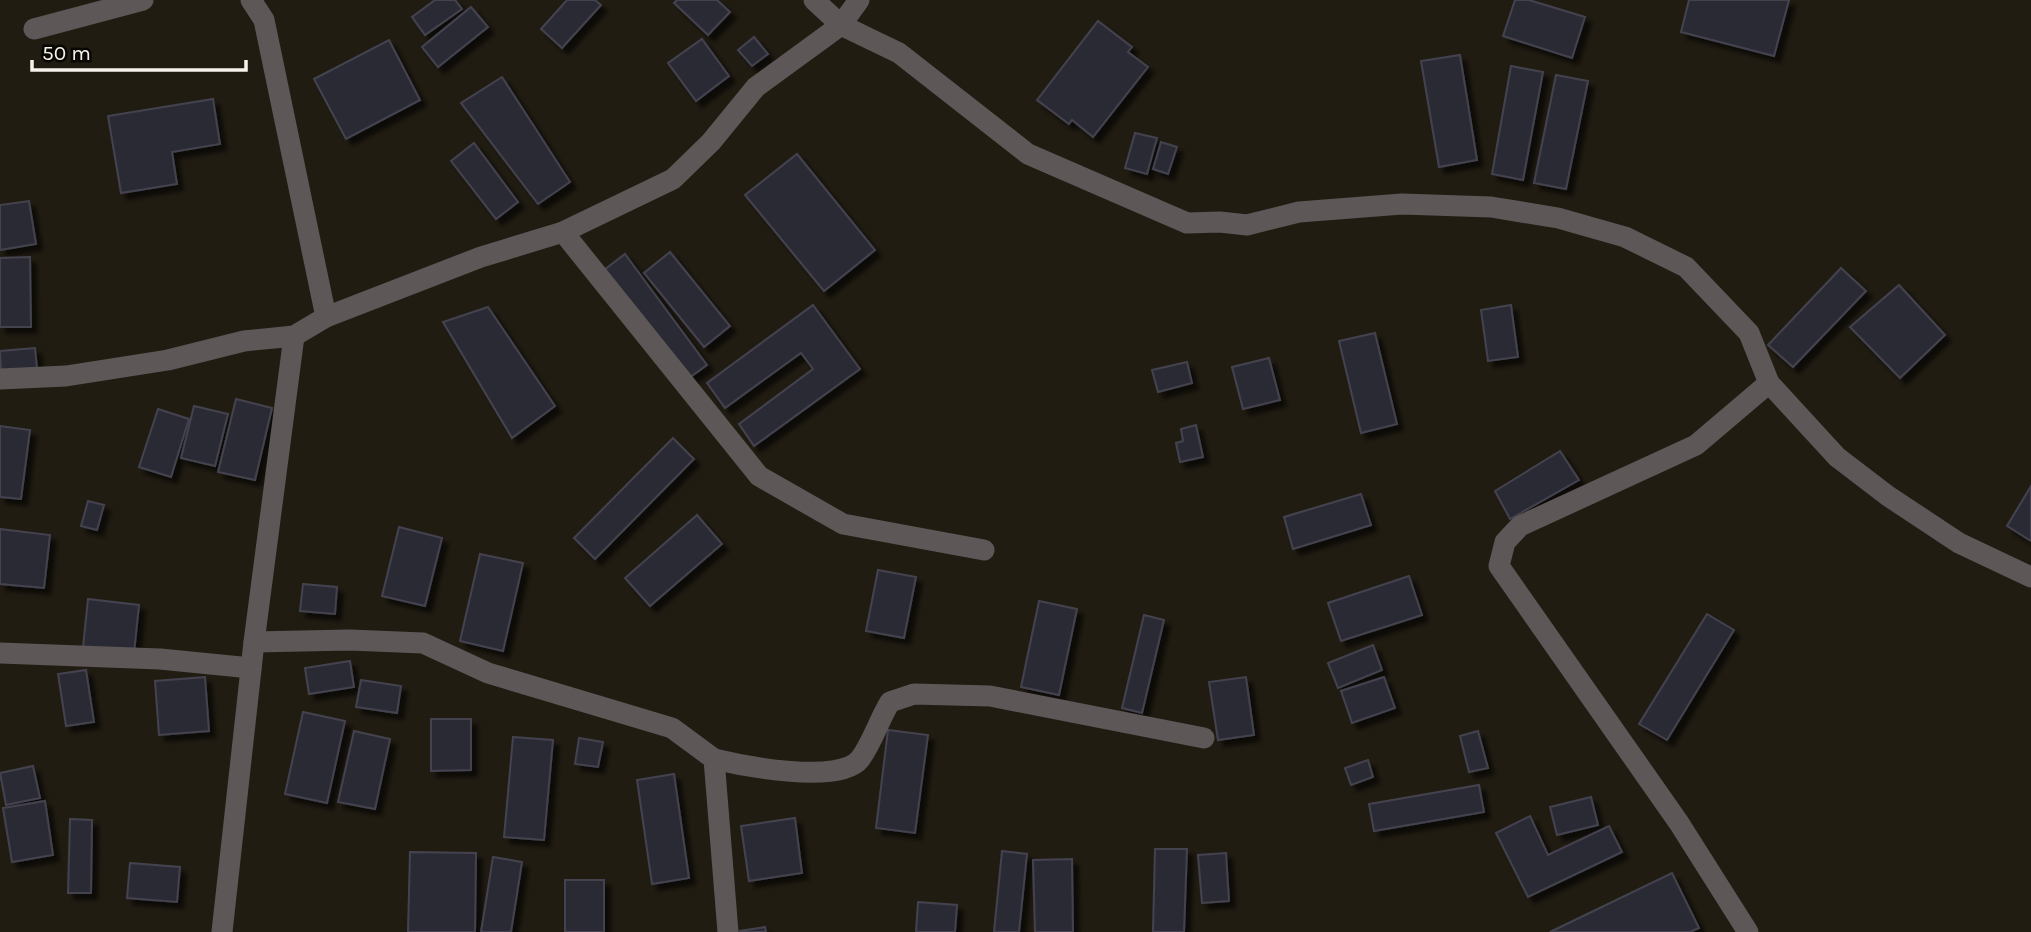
<svg xmlns="http://www.w3.org/2000/svg" width="2031" height="932" font-family="Karla,sans-serif">
	<style>
		.building { fill: #2c2b36; stroke: #44434f; stroke-width: 2; filter: url(#shadow) }
		.lines { fill: none; stroke-linecap: round; stroke-linejoin: round }
		.street { stroke: #5e5758; stroke-width: 21 }
	</style>
	<defs>
		<filter id="shadow"><feDropShadow dx="6" dy="6" stdDeviation="2" flood-color="#0009"/></filter>
	</defs>
	<rect width="100%" height="100%" fill="#211c12"/>
	<g class="building">
		<polygon points="435,0 455,0 462,9 425,35 412,17"/>
		<polygon points="567,0 595,0 601,5 562,48 541,29"/>
		<polygon points="677,0 717,0 730,12 708,35 674,3"/>
		<polygon points="1515,0 1529,0 1585,17 1572,58 1503,36"/>
		<polygon points="1689,0 1789,0 1774,56 1681,32"/>
		<polygon points="471,7 488,27 438,67 422,47"/>
		<polygon points="1098,21 1132,47 1128,52 1148,67 1093,137 1072,120 1069,124 1037,100"/>
		<polygon points="754,37 768,54 752,66 738,50"/>
		<polygon points="702,39 729,76 696,101 668,63"/>
		<polygon points="389,40 420,100 346,139 314,79"/>
		<polygon points="1460,55 1477,160 1439,167 1421,61"/>
		<polygon points="1511,66 1543,72 1523,180 1492,174"/>
		<polygon points="1556,75 1588,81 1566,189 1534,183"/>
		<polygon points="502,77 570,182 538,204 461,103"/>
		<polygon points="213,99 220,144 172,152 177,184 121,193 108,116"/>
		<polygon points="1135,133 1157,138 1147,174 1125,168"/>
		<polygon points="1161,142 1177,147 1168,174 1153,169"/>
		<polygon points="474,143 518,202 496,219 451,161"/>
		<polygon points="797,154 875,250 824,291 745,195"/>
		<polygon points="29,201 36,244 0,250 0,205"/>
		<polygon points="670,252 730,326 704,347 644,273"/>
		<polygon points="625,254 707,365 686,380 604,270"/>
		<polygon points="30,257 31,327 0,327 0,258"/>
		<polygon points="1841,268 1866,291 1793,367 1768,345"/>
		<polygon points="1899,285 1945,335 1900,378 1850,327"/>
		<polygon points="813,305 860,369 754,446 739,424 813,369 801,353 725,408 707,383"/>
		<polygon points="1511,305 1518,357 1488,361 1481,310"/>
		<polygon points="488,307 555,406 512,438 443,322"/>
		<polygon points="1375,333 1397,424 1361,433 1339,341"/>
		<polygon points="35,348 37,368 1,371 0,351"/>
		<polygon points="1269,358 1280,400 1243,409 1232,367"/>
		<polygon points="1187,362 1192,383 1158,392 1152,370"/>
		<polygon points="236,399 272,408 255,480 218,472"/>
		<polygon points="194,406 228,414 215,466 181,458"/>
		<polygon points="158,409 189,419 171,477 139,467"/>
		<polygon points="1196,425 1203,457 1180,462 1176,443 1183,441 1181,429"/>
		<polygon points="0,426 30,430 21,499 0,497"/>
		<polygon points="673,438 694,459 595,559 574,538"/>
		<polygon points="1560,451 1579,480 1510,519 1495,491"/>
		<polygon points="2031,486 2031,541 2007,526"/>
		<polygon points="1361,494 1371,525 1293,549 1284,517"/>
		<polygon points="88,501 104,505 97,530 81,526"/>
		<polygon points="697,515 722,544 650,606 625,578"/>
		<polygon points="399,527 442,538 425,606 382,596"/>
		<polygon points="0,529 50,535 44,588 0,584"/>
		<polygon points="480,554 523,563 503,651 460,641"/>
		<polygon points="878,570 916,577 904,638 866,631"/>
		<polygon points="1409,576 1422,615 1341,641 1328,603"/>
		<polygon points="303,584 337,587 335,614 300,611"/>
		<polygon points="88,599 139,605 134,653 83,647"/>
		<polygon points="1039,601 1077,609 1059,695 1021,687"/>
		<polygon points="1707,614 1734,630 1667,740 1639,724"/>
		<polygon points="1144,615 1164,620 1142,713 1122,708"/>
		<polygon points="1373,645 1382,670 1338,688 1328,663"/>
		<polygon points="350,661 354,687 309,694 305,668"/>
		<polygon points="86,670 94,722 66,726 58,674"/>
		<polygon points="205,677 209,731 159,735 155,681"/>
		<polygon points="1246,677 1254,735 1218,740 1209,682"/>
		<polygon points="1384,677 1395,708 1352,723 1341,691"/>
		<polygon points="361,680 401,686 397,713 356,707"/>
		<polygon points="303,712 345,721 327,803 285,794"/>
		<polygon points="431,719 471,719 471,770 431,771"/>
		<polygon points="888,730 928,735 915,833 876,828"/>
		<polygon points="354,731 390,739 375,809 338,802"/>
		<polygon points="1478,731 1488,768 1469,772 1460,736"/>
		<polygon points="513,737 553,740 544,840 504,837"/>
		<polygon points="579,738 603,742 598,767 575,764"/>
		<polygon points="1368,760 1373,777 1351,785 1345,768"/>
		<polygon points="33,766 40,798 6,805 0,773"/>
		<polygon points="674,774 689,878 652,884 637,780"/>
		<polygon points="1479,785 1484,812 1374,831 1369,804"/>
		<polygon points="1591,797 1598,825 1557,835 1550,807"/>
		<polygon points="45,801 53,855 12,862 3,808"/>
		<polygon points="1530,816 1548,855 1609,826 1622,852 1528,897 1496,833"/>
		<polygon points="795,818 802,873 749,881 741,826"/>
		<polygon points="70,819 92,820 91,893 68,893"/>
		<polygon points="1155,849 1187,849 1184,932 1153,932"/>
		<polygon points="1002,851 1027,854 1019,932 994,932"/>
		<polygon points="410,852 476,853 475,932 408,932"/>
		<polygon points="1226,853 1229,901 1202,903 1198,855"/>
		<polygon points="493,857 522,862 511,932 481,932"/>
		<polygon points="1072,859 1073,932 1035,932 1033,860"/>
		<polygon points="130,863 180,867 177,902 127,898"/>
		<polygon points="1672,873 1699,928 1690,932 1550,932"/>
		<rect x="565" y="880" width="39" height="52"/>
		<polygon points="918,902 957,905 955,932 916,932"/>
		<polygon points="765,927 766,932 741,932 740,931"/>
	</g>
	<g class="lines">
		<g class="street">
			<polyline points="251,0 264,20 326,317"/>
			<polyline points="814,0 841,25 859,0"/>
			<polyline points="34,29 143,0"/>
			<polyline points="563,232 759,476 843,524 984,550"/>
			<polyline points="0,379 66,376 168,360 244,341 294,336 326,317 481,257 563,232 673,179 711,142 756,87 841,25 899,53 1028,154 1187,223 1220,222 1247,225 1299,212 1402,204 1491,207 1558,218 1625,237 1686,267 1749,333 1769,383 1837,457 1888,496 1959,543 2031,577"/>
			<polyline points="254,642 350,640 423,643 488,673 672,728 714,759 728,932"/>
			<polyline points="0,653 160,659 251,668"/>
			<path d="M 714,759 C 743,766 840,785 860,759 C 872,743 879,720 890,702 L 914,694 L 990,696 L 1204,738"/>
			<polyline points="222,932 254,642 294,336"/>
			<polyline points="1748,932 1679,823 1499,566 1505,542 1520,526 1696,445 1769,383"/>
		</g>
	</g>
	<path d="M32 60v10h214v-10" fill="none" stroke="#f7f3ec" stroke-width="3.5"/>
	<text x="42" y="60" font-size="21" fill="#f7f3ec" stroke="#090704" stroke-width="5" paint-order="stroke">50 m</text>
</svg>
